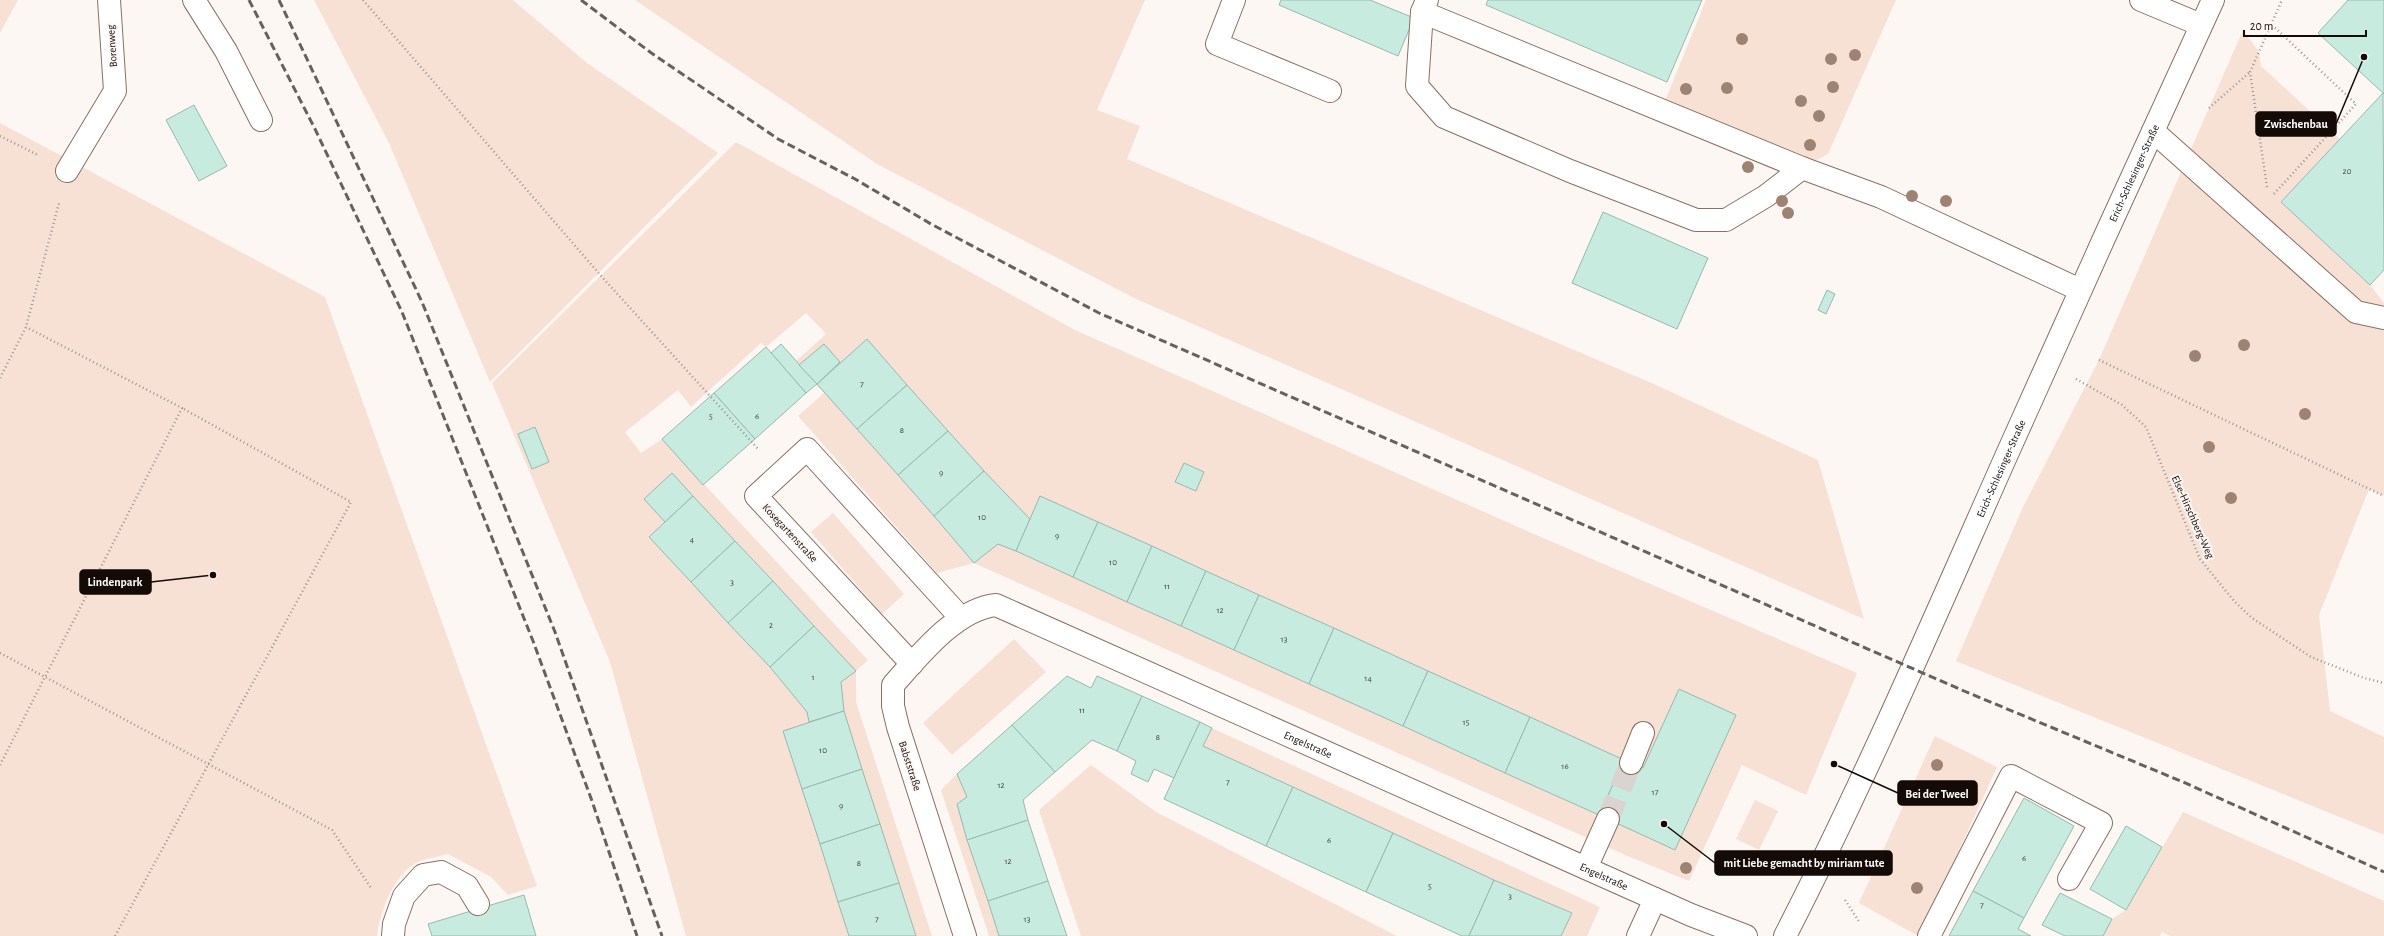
<svg xmlns="http://www.w3.org/2000/svg" width="2384" height="936" font-family="'Alegreya Sans',sans-serif">
	<style>
		.green { fill: #f7e0d4 }
		.building { fill: #c8ebe0; stroke: #97b9af }
		.lines { fill: none; stroke-linecap: round; stroke-linejoin: round }
		.minor-tunnel { stroke: #dad4d0; stroke-width: 22; stroke-dasharray: 22 11; stroke-linecap: butt }
		.minor-casing { stroke: #8a7062; stroke-width: 24 }
		.path { stroke: #9d9692; stroke-width: 2.5; stroke-dasharray: 1 3; stroke-linecap: butt }
		.minor { stroke: #fff; stroke-width: 22 }
		.rail { stroke: #68605c; stroke-width: 3; stroke-dasharray: 8 4; stroke-linecap: butt }
		.tree { fill: #9d8373 }
		.labels { text-anchor: middle; dominant-baseline: central; stroke-width: 4; stroke-linejoin: round; paint-order: stroke }
		.number-label { font-size: 9px; fill: #41433c }
		.street-label { font-size: 11px; fill: #140b06; stroke: #fdf7f4 }
		.leader { fill: none; stroke: #140b06; stroke-width: 1.5 }
		.callout-dot { fill: #140b06; stroke: #fdf7f4; stroke-width: 1.5 }
		.callout { fill: #140b06; stroke: #140b06; stroke-width: 1.5 }
		.callout-label { font-size: 12px; text-anchor: middle; font-weight: bold; fill: #fff }
	</style>
	<rect width="100%" height="100%" fill="#fdf7f4"/>
	<g class="green">
		<polygon points="0,0 18,0 0,33"/>
		<polygon points="314,0 513,0 587,63 718,153 490,382 389,143"/>
		<polygon points="635,0 1145,0 1097,110 1140,126 1127,159 1656,385 1818,460 1864,619 1134,298 877,164"/>
		<polygon points="1706,0 1896,0 1828,154 1802,168 1661,111"/>
		<polygon points="2243,30 2259,52 2261,66 2340,139 2281,202 2370,285 2384,303 2384,496 2369,489 2319,615 2330,711 2384,737 2384,835 1956,661 2023,507 2099,360"/>
		<path d="M 0,123 L 325,297 L 537,886 L 508,895 L 491,877 L 448,854 C 438,857 427,858 418,862 C 394,873 380,912 377,936 L 0,936 Z"/>
		<polygon points="736,142 1075,330 1527,531 1857,673 1806,795 1742,765 1689,881 1625,855 974,563 937,573 798,416 824,393 796,361 826,334 806,313 766,347 761,343 691,407 678,390 625,432 641,453 662,439 868,660 856,671 856,702 932,936 686,936 610,662 492,383"/>
		<polygon points="833,513 904,594 882,614 811,532"/>
		<polygon points="1014,639 1046,672 952,755 923,723"/>
		<polygon points="1212,728 1600,907 1587,936 1561,936 1572,913 1494,880 1203,746"/>
		<polygon points="1935,736 1997,767 1920,936 1918,936 1859,903"/>
		<polygon points="1091,765 1156,812 1397,936 1081,936 1039,810"/>
		<polygon points="957,774 967,797 957,804 999,936 989,936 941,790"/>
		<polygon points="1755,800 1778,811 1759,850 1736,839"/>
		<polygon points="2183,812 2384,901 2384,936 2170,936 2162,932 2160,936 2103,936 2112,919 2126,910"/>
	</g>
	<g class="building">
		<polygon points="1281,0 1370,0 1414,18 1398,56 1279,5"/>
		<polygon points="1488,0 1702,0 1667,82 1486,5"/>
		<polygon points="2348,0 2384,0 2384,94 2318,33"/>
		<polygon points="2383,93 2384,270 2370,285 2281,202"/>
		<polygon points="194,105 227,166 199,181 166,120"/>
		<polygon points="1603,212 1708,258 1677,329 1572,283"/>
		<polygon points="1827,290 1835,294 1826,314 1818,310"/>
		<polygon points="867,339 907,385 857,429 817,384"/>
		<polygon points="781,344 817,384 806,393 771,353"/>
		<polygon points="824,344 840,362 817,384 799,365"/>
		<polygon points="766,347 806,393 755,439 714,393"/>
		<polygon points="907,385 948,431 898,475 857,429"/>
		<polygon points="714,393 755,439 703,485 662,439"/>
		<polygon points="535,427 549,462 532,469 518,434"/>
		<polygon points="948,431 984,471 934,516 898,475"/>
		<polygon points="1184,463 1204,472 1196,491 1175,482"/>
		<polygon points="984,471 1030,519 1016,551 998,544 974,563 934,516"/>
		<polygon points="672,473 693,496 665,522 644,499"/>
		<polygon points="693,496 735,541 691,582 649,537"/>
		<polygon points="1040,496 1098,522 1073,577 1016,551"/>
		<polygon points="1098,522 1152,546 1127,602 1073,577"/>
		<polygon points="735,541 773,581 728,623 691,582"/>
		<polygon points="1152,546 1206,571 1181,626 1127,602"/>
		<polygon points="1206,571 1259,595 1234,650 1181,626"/>
		<polygon points="773,581 814,626 770,667 728,623"/>
		<polygon points="1259,595 1334,628 1309,684 1234,650"/>
		<polygon points="814,626 856,671 841,682 844,711 809,722 807,712 770,667"/>
		<polygon points="1334,628 1428,671 1403,726 1309,684"/>
		<polygon points="1428,671 1530,717 1505,773 1403,726"/>
		<polygon points="1067,676 1091,688 1097,676 1142,696 1117,751 1092,740 1055,772 1012,725"/>
		<polygon points="1679,689 1736,715 1675,850 1599,815 1624,760 1643,768"/>
		<polygon points="1142,696 1200,722 1174,778 1154,769 1148,782 1131,774 1136,761 1117,751"/>
		<polygon points="844,711 862,769 802,789 783,731"/>
		<polygon points="1530,717 1624,760 1599,815 1505,773"/>
		<polygon points="1200,722 1212,728 1203,746 1293,787 1266,846 1164,799"/>
		<polygon points="1012,725 1055,772 1023,800 1028,820 967,840 957,804 967,797 957,774"/>
		<polygon points="862,769 880,824 820,844 802,789"/>
		<polygon points="1293,787 1393,833 1366,892 1266,846"/>
		<polygon points="2024,798 2074,826 2024,918 1973,891"/>
		<polygon points="1028,820 1048,881 988,901 967,840"/>
		<polygon points="880,824 899,883 838,902 820,844"/>
		<polygon points="2126,826 2162,847 2126,910 2090,889"/>
		<polygon points="1393,833 1494,880 1469,936 1462,936 1366,892"/>
		<polygon points="1494,880 1572,913 1561,936 1469,936"/>
		<polygon points="1048,881 1067,936 999,936 988,901"/>
		<polygon points="899,883 916,936 849,936 838,902"/>
		<polygon points="1973,891 2024,918 2018,929 2031,936 1949,936"/>
		<polygon points="2060,893 2112,919 2103,936 2065,936 2042,925"/>
		<polygon points="524,895 536,936 432,936 428,924"/>
	</g>
	<g class="lines">
		<polyline class="minor-tunnel" points="1608,819 1631,763"/>
		<g class="minor-casing">
			<g id="minor">
				<polyline points="194,0 226,51 261,120"/>
				<polyline points="1234,0 1217,44 1330,91"/>
				<polyline points="1427,0 1422,12 1417,86 1444,117 1570,171 1696,220 1726,220 1766,196 1802,168"/>
				<polyline points="2141,0 2201,25"/>
				<polyline points="1422,12 1802,168 1881,197 2080,290"/>
				<polyline points="2153,131 2356,312 2384,318"/>
				<polyline points="67,171 115,91 109,0"/>
				<polyline points="912,664 756,496 807,449 961,618"/>
				<polyline points="1631,763 1643,733"/>
				<polyline points="1586,868 1608,819"/>
				<polyline points="393,936 394,924 404,896 423,875 441,872 467,886 478,904"/>
				<path id="s1" d="M 965,936 L 898,727 L 893,706 L 893,685 C 919,656 956,609 996,605 L 1691,915 L 1746,936"/>
				<polyline points="1638,936 1655,899"/>
				<path id="s2" d="M 1785,936 C 1866,778 1936,614 2008,452 C 2075,301 2144,150 2213,0"/>
				<polyline points="1929,936 2011,776 2101,823 2069,879"/>
			</g>
		</g>
		<g class="path">
			<polyline points="363,0 602,277 759,450"/>
			<polyline points="2272,25 2356,104 2273,195"/>
			<polyline points="2209,108 2250,72"/>
			<polyline points="0,136 38,155"/>
			<polyline points="2267,187 2250,72 2282,0"/>
			<polyline points="2099,360 2384,496"/>
			<polyline points="0,378 26,327 59,203"/>
			<polyline points="2076,379 2122,405 2146,427 2200,559 2234,601 2252,618 2311,657 2364,678 2384,683"/>
			<polyline points="0,653 332,830 371,888"/>
			<polyline points="0,765 182,408 26,327"/>
			<polyline points="1845,900 1860,923"/>
			<polyline points="115,936 351,502 182,408"/>
		</g>
		<use href="#minor" class="minor"/>
		<g class="rail">
			<polyline points="249,0 315,129 402,312 533,641 592,801 637,936"/>
			<polyline points="279,0 422,302 555,632 662,936"/>
			<polyline points="581,0 650,52 778,139 855,179 931,224 1099,313 1964,691 2183,782 2384,872"/>
		</g>
	</g>
	<g class="tree">
		<circle cx="1742" cy="39" r="6"/>
		<circle cx="1855" cy="55" r="6"/>
		<circle cx="1831" cy="59" r="6"/>
		<circle cx="1833" cy="87" r="6"/>
		<circle cx="1727" cy="88" r="6"/>
		<circle cx="1686" cy="89" r="6"/>
		<circle cx="1801" cy="101" r="6"/>
		<circle cx="1819" cy="116" r="6"/>
		<circle cx="1810" cy="145" r="6"/>
		<circle cx="1748" cy="167" r="6"/>
		<circle cx="1912" cy="196" r="6"/>
		<circle cx="1782" cy="201" r="6"/>
		<circle cx="1946" cy="201" r="6"/>
		<circle cx="1788" cy="213" r="6"/>
		<circle cx="2244" cy="345" r="6"/>
		<circle cx="2195" cy="356" r="6"/>
		<circle cx="2305" cy="414" r="6"/>
		<circle cx="2209" cy="447" r="6"/>
		<circle cx="2231" cy="498" r="6"/>
		<circle cx="1937" cy="765" r="6"/>
		<circle cx="1686" cy="868" r="6"/>
		<circle cx="1917" cy="888" r="6"/>
	</g>
	<g class="labels">
		<g class="number-label">
			<text x="2347" y="171">20</text>
			<text x="862" y="384">7</text>
			<text x="711" y="416">5</text>
			<text x="757" y="416">6</text>
			<text x="902" y="430">8</text>
			<text x="941" y="473">9</text>
			<text x="982" y="517">10</text>
			<text x="1057" y="536">9</text>
			<text x="692" y="539">4</text>
			<text x="1113" y="562">10</text>
			<text x="732" y="582">3</text>
			<text x="1167" y="586">11</text>
			<text x="1220" y="610">12</text>
			<text x="771" y="625">2</text>
			<text x="1284" y="639">13</text>
			<text x="813" y="677">1</text>
			<text x="1368" y="678">14</text>
			<text x="1082" y="710">11</text>
			<text x="1466" y="722">15</text>
			<text x="1158" y="737">8</text>
			<text x="823" y="750">10</text>
			<text x="1565" y="766">16</text>
			<text x="1228" y="782">7</text>
			<text x="1001" y="785">12</text>
			<text x="1655" y="792">17</text>
			<text x="841" y="806">9</text>
			<text x="1329" y="840">6</text>
			<text x="2024" y="858">6</text>
			<text x="1008" y="861">12</text>
			<text x="859" y="863">8</text>
			<text x="1430" y="886">5</text>
			<text x="1510" y="896">3</text>
			<text x="1982" y="905">7</text>
			<text x="877" y="919">7</text>
			<text x="1027" y="919">13</text>
		</g>
		<g class="street-label">
			<text transform="translate(112 46) rotate(-94)">Borenweg</text>
			<text stroke="none"><textPath href="#s2" startOffset="839">Erich-Schlesinger-Straße</textPath></text>
			<text stroke="none"><textPath href="#s2" startOffset="515">Erich-Schlesinger-Straße</textPath></text>
			<text transform="translate(2193 517) rotate(66)">Else-Hirschberg-Weg</text>
			<text transform="translate(790 533) rotate(47)">Kosegartenstraße</text>
			<text stroke="none"><textPath href="#s1" startOffset="737">Engelstraße</textPath></text>
			<text transform="translate(910 766) rotate(72)">Babststraße</text>
			<text stroke="none"><textPath href="#s1" startOffset="1061">Engelstraße</textPath></text>
		</g>
	</g>
	<path class="leader" d="M2364 57L2336 124M213 575L151 582M1834 764L1898 793M1664 824L1715 863"/>
	<g class="callout-dot">
		<circle cx="2364" cy="57" r="4"/>
		<circle cx="213" cy="575" r="4"/>
		<circle cx="1834" cy="764" r="4"/>
		<circle cx="1664" cy="824" r="4"/>
	</g>
	<g class="callout">
		<rect x="2256" y="112" width="80" height="24" rx="4"/>
		<rect x="80" y="570" width="71" height="24" rx="4"/>
		<rect x="1898" y="781" width="79" height="24" rx="4"/>
		<rect x="1715" y="851" width="177" height="24" rx="4"/>
	</g>
	<g class="callout-label">
		<text x="2296" y="128">Zwischenbau</text>
		<text x="115" y="586">Lindenpark</text>
		<text x="1937" y="798">Bei der Tweel</text>
		<text x="1804" y="867">mit Liebe gemacht by miriam tute</text>
	</g>
	<path d="M2244 30v6h122v-6" fill="none" stroke="#140b06" stroke-width="2"/>
	<text x="2250" y="30" font-size="12" fill="#140b06" stroke="#fdf7f4" stroke-width="3" paint-order="stroke">20 m</text>
</svg>
